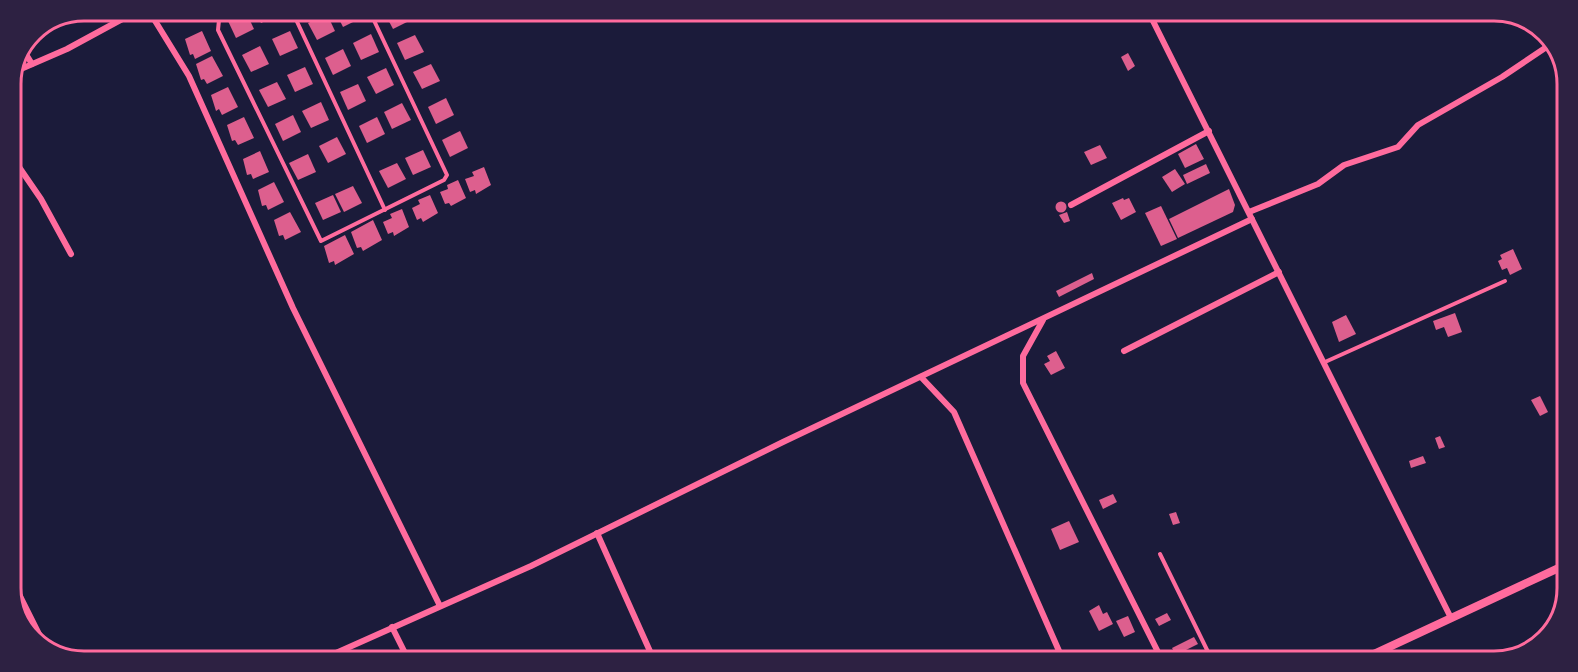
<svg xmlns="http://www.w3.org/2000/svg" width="1578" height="672" font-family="Barlow,sans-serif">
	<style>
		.building { fill: #dd5f8e }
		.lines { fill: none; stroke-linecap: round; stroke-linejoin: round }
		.service { stroke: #ff6b9d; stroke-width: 4 }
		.minor { stroke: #ff6b9d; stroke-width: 6 }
		.tertiary { stroke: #ff6b9d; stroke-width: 8 }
		.rim { fill: none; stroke: #ff6b9d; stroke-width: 3 }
	</style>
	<rect width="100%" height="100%" fill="#1b1b3a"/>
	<g class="building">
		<polygon points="172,11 185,11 175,16"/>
		<polygon points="256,11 278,11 280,14 261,23"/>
		<polygon points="335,11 357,12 361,18 343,27"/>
		<polygon points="246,12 254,29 236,38 228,21"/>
		<polygon points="384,12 407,12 411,20 393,29"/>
		<polygon points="327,14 335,31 317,40 308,23"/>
		<polygon points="202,31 211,51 195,59 193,54 190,55 185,39"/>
		<polygon points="290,31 298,48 280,56 272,39"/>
		<polygon points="371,34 379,52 361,60 353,43"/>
		<polygon points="415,35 424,52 405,60 397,43"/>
		<polygon points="260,46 269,64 251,72 242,55"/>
		<polygon points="343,49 351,66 333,75 325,58"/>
		<polygon points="1128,53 1135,66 1128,71 1121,57"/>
		<polygon points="212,56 223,76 207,84 204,79 201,80 196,64"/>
		<polygon points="431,64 440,81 422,89 413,72"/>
		<polygon points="305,67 313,84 295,92 287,75"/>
		<polygon points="386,68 394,85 376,94 367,77"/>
		<polygon points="277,82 286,99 268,107 259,90"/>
		<polygon points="358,84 366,101 348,110 340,92"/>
		<polygon points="228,87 238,107 222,115 219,109 216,111 211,95"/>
		<polygon points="446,98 454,115 436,124 428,107"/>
		<polygon points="321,102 329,120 311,128 302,111"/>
		<polygon points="402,103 411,120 392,129 384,112"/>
		<polygon points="293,115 301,132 283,141 275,124"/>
		<polygon points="244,117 254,138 238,145 235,140 232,141 227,125"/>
		<polygon points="377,117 385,134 367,143 359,126"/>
		<polygon points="460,131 468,148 450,157 442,140"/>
		<polygon points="337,137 346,154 328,163 319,146"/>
		<polygon points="1196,144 1204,159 1185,168 1178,154"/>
		<polygon points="1100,145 1107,158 1091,165 1084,152"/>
		<polygon points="423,150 431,167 413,175 405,158"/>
		<polygon points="260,151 269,172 253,179 251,174 247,175 243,159"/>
		<polygon points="308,154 316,172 298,180 289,163"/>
		<polygon points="397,163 406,179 388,188 379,171"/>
		<polygon points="1206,164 1210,173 1187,184 1183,175"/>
		<polygon points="484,167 491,185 476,194 475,190 470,192 465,179 474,176 472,172"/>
		<polygon points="1175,169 1185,184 1172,192 1162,177"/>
		<polygon points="458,180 466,198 451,206 449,203 445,204 440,192 448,189 447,185"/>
		<polygon points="274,182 284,202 268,210 266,205 262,206 258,190"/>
		<polygon points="353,186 362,203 344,212 335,194"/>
		<polygon points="1229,189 1235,205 1233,212 1178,238 1169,219"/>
		<polygon points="333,195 341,212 323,220 315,203"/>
		<polygon points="430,195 438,213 423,222 421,218 417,220 412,208 420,204 418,200"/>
		<polygon points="1123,198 1124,200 1129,198 1136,212 1121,220 1112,203"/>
		<circle cx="1061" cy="207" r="5.5"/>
		<polygon points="1161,206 1177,239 1161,246 1145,213"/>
		<polygon points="402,209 409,227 394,236 393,232 388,234 383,222 392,218 390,214"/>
		<polygon points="290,212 301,232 285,240 283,235 279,236 274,220"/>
		<polygon points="1067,212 1070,221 1064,223 1059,215"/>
		<polygon points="373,220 382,240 363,251 361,247 357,248 351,232"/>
		<polygon points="345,235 354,254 335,265 334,261 329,263 324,246"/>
		<polygon points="1513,249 1522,269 1510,275 1507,268 1502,270 1498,261 1502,259 1500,255"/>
		<polygon points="1092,273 1094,279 1059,297 1056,291"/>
		<polygon points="1455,313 1462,332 1448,337 1444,327 1436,330 1433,321"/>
		<polygon points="1346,315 1356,334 1339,342 1332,322"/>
		<polygon points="1056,351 1065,368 1051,375 1044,364 1050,361 1047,356"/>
		<polygon points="1540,396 1548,412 1540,416 1531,400"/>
		<polygon points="1440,436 1445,447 1439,449 1435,438"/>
		<polygon points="1423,456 1426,463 1411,468 1409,461"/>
		<polygon points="1113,494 1117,502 1103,509 1099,500"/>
		<polygon points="1176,512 1180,523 1173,525 1169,514"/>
		<polygon points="1069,521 1079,542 1060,550 1051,529"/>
		<polygon points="1099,605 1103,614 1107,612 1113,624 1099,631 1089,611"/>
		<polygon points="1167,613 1171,620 1159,626 1155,619"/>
		<polygon points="1128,616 1135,632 1124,637 1116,621"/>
		<polygon points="1194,637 1198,644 1176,655 1172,648"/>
	</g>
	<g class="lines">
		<g class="service">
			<polyline points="235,11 219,20 218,30 321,241 444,180 447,175 370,12"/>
			<polyline points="292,11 385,210"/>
			<polyline points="1325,362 1505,281"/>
			<polyline points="1160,554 1212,660"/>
		</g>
		<g class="minor">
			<polyline points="149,11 189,76 293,308 440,606"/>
			<polyline points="1150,15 1451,618"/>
			<polyline points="24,51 32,64"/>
			<polyline points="14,72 67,49 137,11"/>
			<polyline points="11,148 19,167 41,199 71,254"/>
			<polyline points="1071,205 1209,131"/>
			<polyline points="1249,212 1318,184 1344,165 1398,147 1418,125 1502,77 1554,42"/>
			<polyline points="1043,320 1023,356 1023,383 1162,660"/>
			<polyline points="1124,351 1279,272"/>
			<polyline points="921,377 954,412 1063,660"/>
			<polyline points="597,533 653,658"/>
			<polyline points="11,578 46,648"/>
			<polyline points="392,627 407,657"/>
			<polyline points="327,657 531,566 783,442 1252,219"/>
		</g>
		<polyline class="tertiary" points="1359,661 1563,566"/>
	</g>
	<path d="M0 0H1578V672H0ZM84 21H1494A63 63 0 0 1 1557 84V588A63 63 0 0 1 1494 651H84A63 63 0 0 1 21 588V84A63 63 0 0 1 84 21Z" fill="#2d2142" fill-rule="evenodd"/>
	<path class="rim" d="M84 21H1494A63 63 0 0 1 1557 84V588A63 63 0 0 1 1494 651H84A63 63 0 0 1 21 588V84A63 63 0 0 1 84 21Z"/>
</svg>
